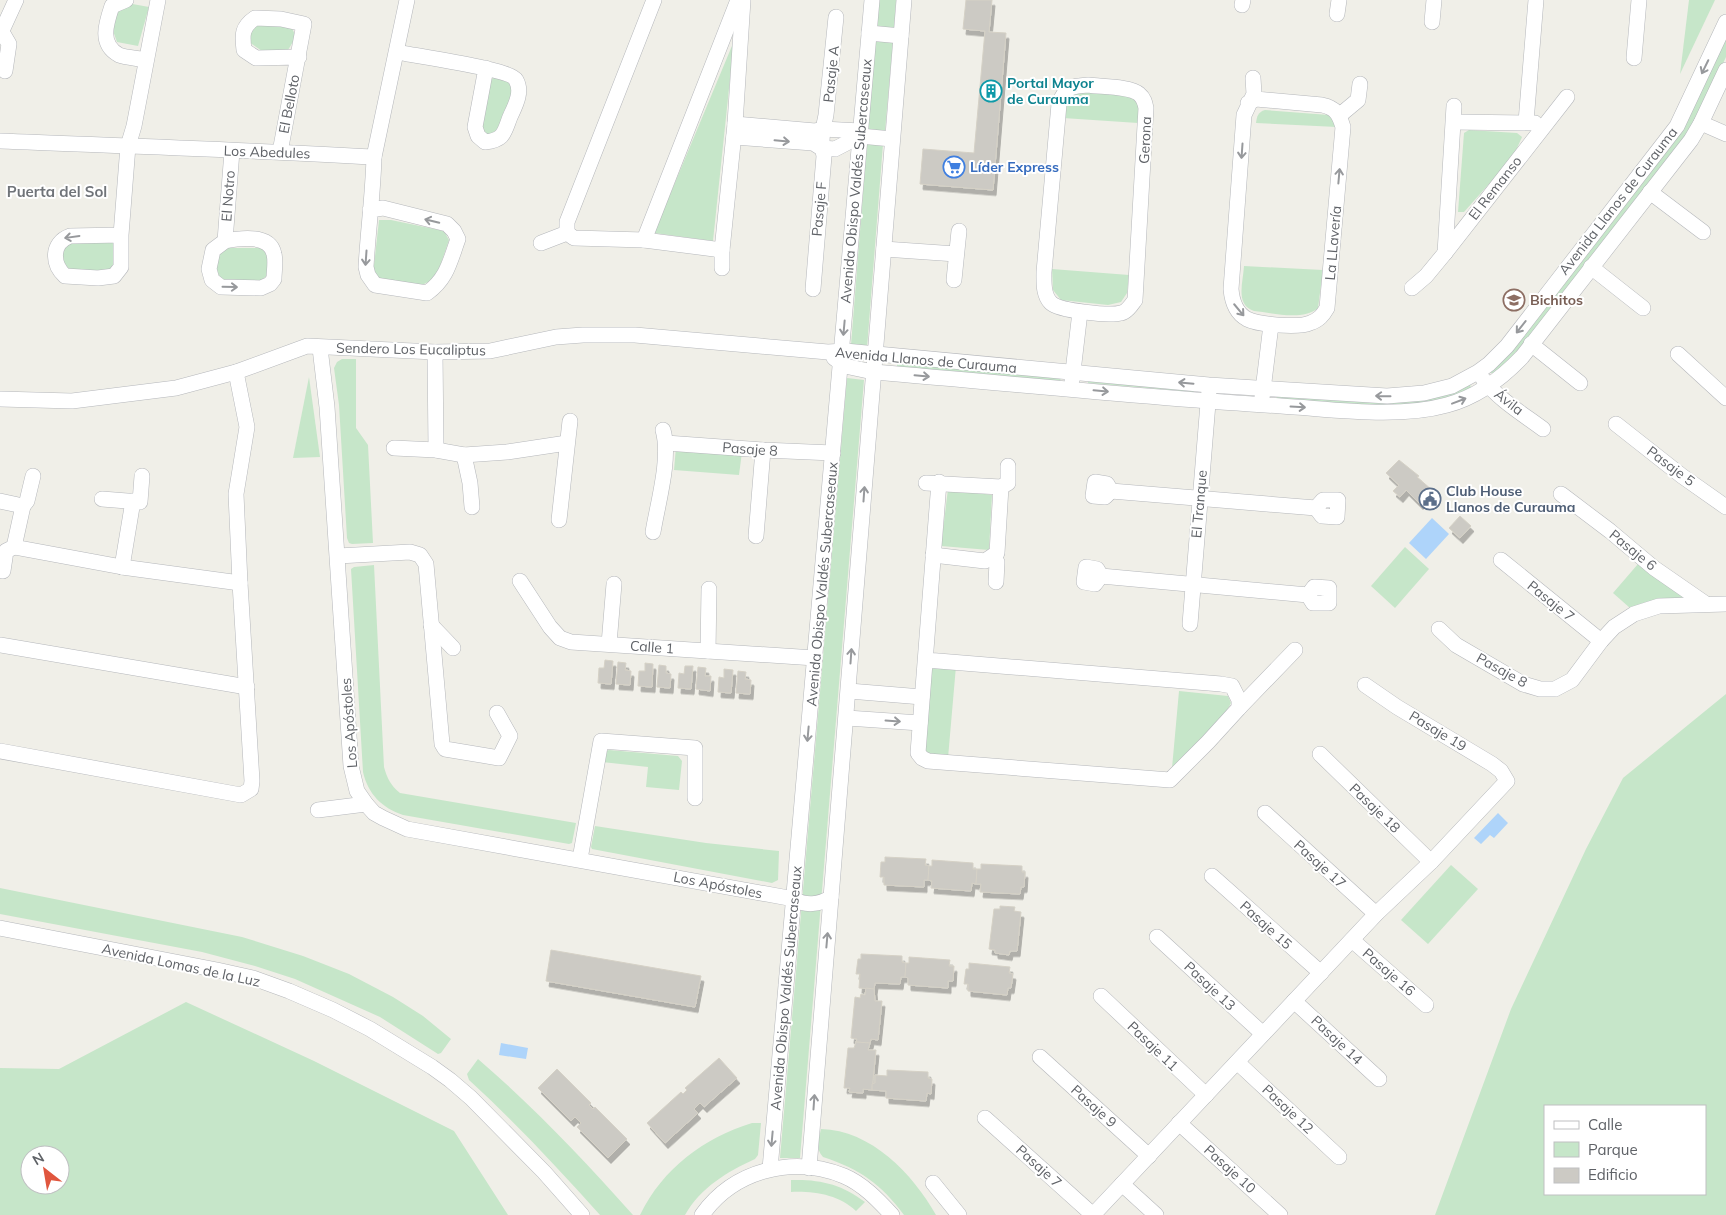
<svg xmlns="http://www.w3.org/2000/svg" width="1726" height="1215" font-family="Mulish,sans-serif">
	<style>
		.green { fill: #c6e6c9; fill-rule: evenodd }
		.water { fill: #aed4fa }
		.building { fill: #cccac4; stroke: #d5d1c6; filter: url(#shadow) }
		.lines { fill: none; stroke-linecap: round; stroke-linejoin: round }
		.minor-casing { stroke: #b5b7bb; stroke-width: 16 }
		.minor { stroke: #fff; stroke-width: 15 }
		.oneway { stroke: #97999c }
		.labels { text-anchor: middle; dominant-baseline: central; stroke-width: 4; stroke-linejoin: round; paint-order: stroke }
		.street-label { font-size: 14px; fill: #5f6267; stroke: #fff }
		.culture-label { font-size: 14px; font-weight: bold; fill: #0d838f; stroke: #fff; text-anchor: start }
		.shop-label { font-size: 14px; font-weight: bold; fill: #366cbe; stroke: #fff; text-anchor: start }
		.education-label { font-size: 14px; font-weight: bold; fill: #785e54; stroke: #fff; text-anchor: start }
		.service-label { font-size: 14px; font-weight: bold; fill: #4e5e75; stroke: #fff; text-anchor: start }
		.neighbourhood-label { font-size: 15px; font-weight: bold; fill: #707479; stroke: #fff }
	</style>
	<defs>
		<filter id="shadow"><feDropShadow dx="3" dy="5.5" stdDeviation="0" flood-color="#0004"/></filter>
	</defs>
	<rect width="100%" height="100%" fill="#f0efe8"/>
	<g class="green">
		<polygon points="878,0 896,0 894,30 876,29"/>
		<polygon points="1689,0 1715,0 1680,74"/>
		<polygon points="127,3 149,7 138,46 117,42 112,28 119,6"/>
		<polygon points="257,23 291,26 296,37 288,50 262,51 249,42 251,29"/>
		<polygon points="1726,37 1726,57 1694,125 1527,341 1495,373 1491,373 1490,371 1678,134"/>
		<polygon points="875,40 893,42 885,131 868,129"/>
		<polygon points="734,41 713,241 654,233"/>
		<path d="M 499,76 L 510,79 L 515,92 C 509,106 503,133 486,136 L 481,132 L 489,80 Z"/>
		<polygon points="1075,90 1133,97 1139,104 1138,123 1063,118 1066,97"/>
		<path d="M 1265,110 L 1329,115 L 1337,127 L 1256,123 C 1257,116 1258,112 1265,110 Z"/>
		<polygon points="1469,130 1517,133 1522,137 1513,157 1464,212 1458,212 1464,133"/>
		<polygon points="867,143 883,144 867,348 851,345"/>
		<polygon points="379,220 391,220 444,231 449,240 436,278 422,285 380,282 373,274"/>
		<path d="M 70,240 L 111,240 C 118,251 117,263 108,273 L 67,271 L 61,263 L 62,247 Z"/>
		<path d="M 225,248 L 263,248 L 270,256 L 268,275 L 260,281 L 222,281 C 214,268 214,260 225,248 Z"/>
		<path d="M 1244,266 L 1323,270 L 1318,308 C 1303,321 1273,313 1254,311 C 1235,305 1243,283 1244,266 Z"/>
		<polygon points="1052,269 1129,275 1127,293 1121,302 1108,305 1061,300 1053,290"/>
		<polygon points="342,359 356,359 356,428 368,445 373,543 352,544 349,543 347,538 339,405 334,368 337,362"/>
		<polygon points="897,362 1061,377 1060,382 897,368"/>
		<polygon points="309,377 320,457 293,458"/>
		<polygon points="847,378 864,380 800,1158 780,1158"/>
		<polygon points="1088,380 1195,388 1194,392 1088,383"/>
		<polygon points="1470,383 1471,389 1444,400 1389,408 1276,401 1277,395 1388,400"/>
		<polygon points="676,447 742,452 739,475 674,470"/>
		<polygon points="948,489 992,495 989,550 941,546"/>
		<polygon points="1405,547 1429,569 1395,608 1371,586"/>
		<path d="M 1638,564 L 1688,599 C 1667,596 1649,600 1630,608 L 1613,593 Z"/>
		<path d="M 374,565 L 384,767 C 387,778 391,786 400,793 L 576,823 L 572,843 L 569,844 L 403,815 C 382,808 368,794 363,772 L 351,569 L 354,567 Z"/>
		<polygon points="932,665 956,666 948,758 924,754"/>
		<polygon points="1179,691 1228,696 1231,703 1225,714 1172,768"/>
		<path d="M 1726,694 L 1726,1215 L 1435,1215 L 1511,1009 L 1586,849 L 1623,778 ZM 1705,1106 L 1705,1194 L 1545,1194 L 1545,1106 Z"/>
		<polygon points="609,750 678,756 682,761 679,790 646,787 648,767 602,762 604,752"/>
		<polygon points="595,826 706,843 779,851 778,880 772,883 592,849 591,847"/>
		<polygon points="1451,865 1478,889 1428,944 1401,920"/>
		<polygon points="0,888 242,937 303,956 349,974 393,997 423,1016 451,1039 441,1053 438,1054 380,1017 295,979 255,966 202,952 0,914"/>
		<path d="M 186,1002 L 314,1061 L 454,1131 L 508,1215 L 0,1215 L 0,1068 L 59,1069 ZM 30,1155 L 60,1155 L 60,1185 L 30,1185 Z"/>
		<path d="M 478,1059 C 534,1107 584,1160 633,1215 L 600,1215 C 558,1168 515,1122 469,1080 L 467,1074 Z"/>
		<path d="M 752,1123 L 761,1123 L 758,1155 L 755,1159 C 727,1172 701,1187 685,1215 L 640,1215 C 663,1168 704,1138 752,1123 Z"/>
		<path d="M 821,1129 C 871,1130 913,1174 936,1215 L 904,1215 C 881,1184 860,1169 823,1157 C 815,1149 819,1138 821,1129 Z"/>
		<path d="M 791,1180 C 819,1179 842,1184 865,1202 L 856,1211 C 839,1195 815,1191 791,1192 Z"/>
	</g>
	<g class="water">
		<polygon points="1432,518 1449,534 1426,559 1409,543"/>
		<polygon points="1498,813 1508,823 1494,838 1490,835 1481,844 1474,838"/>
		<polygon points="501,1043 528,1048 526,1059 499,1055"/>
	</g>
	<g class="building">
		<polygon points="966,0 992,0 989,32 1006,33 993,190 920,184 923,149 974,153 985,31 963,29"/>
		<polygon points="1399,460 1419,476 1417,477 1432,490 1420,504 1406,490 1400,497 1393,491 1399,485 1386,473"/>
		<polygon points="1460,516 1471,526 1460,538 1449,528"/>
		<polygon points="605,660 613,661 611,684 598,683 599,668 604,668"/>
		<polygon points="618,662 626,663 625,670 631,671 630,685 616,684"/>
		<polygon points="645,663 653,664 652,687 638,686 639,671 645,671"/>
		<polygon points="659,665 666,666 666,673 671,674 670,688 657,687"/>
		<polygon points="685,666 693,666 691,689 678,688 679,673 684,674"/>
		<polygon points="698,667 706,668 705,676 711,676 710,691 696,689"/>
		<polygon points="724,669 733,670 731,693 718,692 719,677 724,678"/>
		<polygon points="738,671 746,672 745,679 751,680 750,694 736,693"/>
		<polygon points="885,857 926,859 925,865 929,866 928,880 924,880 924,887 884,885 884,877 880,877 881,862 885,862"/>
		<polygon points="932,860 973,863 973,869 977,869 976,884 972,883 971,891 931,888 932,881 928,880 929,866 932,866"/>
		<polygon points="981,864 1022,866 1022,872 1025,872 1024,887 1021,887 1020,894 980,892 981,884 976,884 977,869 981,869"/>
		<polygon points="1000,906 1015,907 1014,911 1021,912 1017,951 1010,951 1009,955 995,953 995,950 989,949 994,909 1000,909"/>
		<polygon points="551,950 701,976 695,1007 546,981"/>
		<polygon points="861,954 902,956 902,962 906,963 905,977 901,977 900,984 875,983 874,989 859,988 860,974 856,974 858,959 861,959"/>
		<polygon points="909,957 950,960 949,966 954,966 953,981 948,981 948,988 908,985 908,978 905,977 906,963 909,963"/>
		<polygon points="969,963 1010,967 1009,973 1013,974 1011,988 1008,988 1007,995 968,991 968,984 964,984 966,969 969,969"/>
		<polygon points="866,988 874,989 875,1001 882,1001 878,1040 871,1039 870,1043 856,1042 857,1039 851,1038 855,997 860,998 861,994 865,995"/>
		<polygon points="856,1042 870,1043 868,1050 876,1050 872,1090 863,1089 863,1093 849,1092 850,1088 844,1088 848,1048 854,1048"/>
		<polygon points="719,1058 737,1078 704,1107 700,1103 694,1109 698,1113 665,1143 647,1123 681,1092 683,1094 687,1090 685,1088"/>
		<polygon points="557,1069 591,1103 589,1105 593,1109 595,1107 627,1139 608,1158 577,1127 581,1123 575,1117 571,1121 538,1088"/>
		<polygon points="887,1070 928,1072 928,1078 932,1079 931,1094 927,1093 926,1101 886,1098 886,1091 872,1090 872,1084 875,1083 875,1075 887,1076"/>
	</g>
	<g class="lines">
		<g class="minor-casing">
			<g id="minor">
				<path d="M 126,0 L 112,6 C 106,24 99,44 119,55 C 127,58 138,58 146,60"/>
				<polyline points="1242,5 1243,0"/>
				<polyline points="1337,14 1339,0"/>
				<polyline points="1432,22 1434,0"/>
				<polyline points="2,32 9,44 5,71"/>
				<polyline points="869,33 901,36"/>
				<polyline points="0,35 16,0"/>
				<path d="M 397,52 C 415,56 510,69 516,80 C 523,92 515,106 510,117 C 504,133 504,140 485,142 L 478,136 L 475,127 L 486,68"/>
				<polyline points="1634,58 1639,0"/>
				<path d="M 1088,85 C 1100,87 1130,86 1139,94 C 1144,98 1145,103 1146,108 L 1135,300 C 1132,304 1127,312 1121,313 C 1109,316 1060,311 1051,303 C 1043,295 1044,282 1044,272 L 1059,104 C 1065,87 1071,86 1088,85 Z"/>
				<path d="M 1248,103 L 1256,99 L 1322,105 C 1336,108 1339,114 1343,127 L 1327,308 C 1323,315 1319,320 1310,323 C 1299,328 1259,325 1247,319 C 1236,313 1232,301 1231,289 L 1244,115 L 1254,94 L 1253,78"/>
				<polyline points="1340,115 1358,100 1360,84"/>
				<polyline points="1454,122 1535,123"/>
				<polyline points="1526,122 1536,0"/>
				<polyline points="1701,123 1726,134"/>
				<polyline points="735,124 815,131 823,129 860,131"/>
				<polyline points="734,137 813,143 821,148 835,149 860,136 892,139"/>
				<path d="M 0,141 C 125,146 249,150 374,157"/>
				<path d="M 280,152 L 304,24 L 281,19 L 255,18 C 242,27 242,34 244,50 L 256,58 L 299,57"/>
				<polyline points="1650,192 1703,232"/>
				<path d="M 370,210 L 383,208 L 447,224 L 454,231 L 458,239 C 450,261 447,279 427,293 L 375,285 L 368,275 L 366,267 C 368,231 373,194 374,157 L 407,0"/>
				<polyline points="567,233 567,222 654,0"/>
				<path d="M 121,235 L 70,236 C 51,243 52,264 65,276 L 98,278 L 114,276 L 121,267 L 121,235 L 128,146 L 134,126 L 158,0"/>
				<polyline points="644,240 738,0"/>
				<path d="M 225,241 C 240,238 270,234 274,254 C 276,262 274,271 274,279 L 270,284 L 261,288 L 221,287 L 212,280 L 209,269 L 213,250 L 225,241 L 232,151"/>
				<polyline points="541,243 567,233 574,238 644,240 722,250"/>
				<polyline points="884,249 956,254"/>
				<polyline points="1445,253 1454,106"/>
				<polyline points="1591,267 1643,308"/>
				<polyline points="722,268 722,250 735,124 743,0"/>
				<polyline points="954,280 959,231"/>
				<polyline points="1412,288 1426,276 1445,253 1567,97"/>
				<path d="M 813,289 L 824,156 C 820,142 823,129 826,115 L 836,17"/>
				<polyline points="1531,344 1580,383"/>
				<path d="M 320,348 L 327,407 L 351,766 L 357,791 L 366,804 L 374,813 L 383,818 L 407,829 L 794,899 C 805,906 820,905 831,897"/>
				<polyline points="435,352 436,450"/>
				<polyline points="1678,354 1726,398"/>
				<path d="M 834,358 L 845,366 L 873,372 C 1009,383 1145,398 1281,406 C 1332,409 1397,419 1447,405 C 1477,397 1501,379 1522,357 L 1691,140 L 1701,123 L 1726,70"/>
				<path d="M 1483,379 C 1499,400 1523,414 1543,429"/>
				<polyline points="1072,380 1080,312"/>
				<polyline points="1262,398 1271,325"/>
				<polyline points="0,399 72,401 176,388 236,372 307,346 435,352 490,351 556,337 583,335 635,335 828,352 845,351 1209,385 1387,396 1424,393 1452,386 1478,372 1489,364 1507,346 1677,126 1726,22"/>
				<polyline points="1616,424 1682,476 1726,507"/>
				<polyline points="666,443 763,450 833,453"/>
				<polyline points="394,448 436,450 464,455 507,452 567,443"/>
				<polyline points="464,455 470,483 472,507"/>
				<polygon points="1095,482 1107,484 1111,491 1105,497 1093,496"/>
				<polyline points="926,483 1001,487 1008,483 1008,466"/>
				<polyline points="1111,491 1316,508"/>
				<polyline points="1561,494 1610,531 1654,568 1706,604"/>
				<polyline points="102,499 140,502 142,476"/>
				<polygon points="1323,500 1338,500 1337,517 1322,516 1316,508"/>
				<polyline points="0,501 23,506 27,501 33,476"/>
				<polyline points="23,506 14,547 122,567 240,583"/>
				<polyline points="559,520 570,421"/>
				<path d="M 653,532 C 658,502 671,458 663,430"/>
				<polyline points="756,536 763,450"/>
				<polyline points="933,555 985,561 997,553 1001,487"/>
				<polyline points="338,556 410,552 420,555 426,564 442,744 445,749 499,758 510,736 497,713"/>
				<polyline points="993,557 997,562 996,582"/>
				<polyline points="1501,560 1601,641"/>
				<polyline points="122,567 133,501"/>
				<polygon points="1086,567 1097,569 1101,576 1095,584 1084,582"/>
				<polyline points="3,571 6,551 14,547"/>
				<polyline points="1101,576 1308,595"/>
				<polyline points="520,581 550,627 560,638 571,642 815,658"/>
				<polygon points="1314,587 1329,588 1329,603 1313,603 1308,595"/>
				<polyline points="1190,624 1209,391"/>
				<polyline points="431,625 453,648"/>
				<polyline points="1439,629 1456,645 1523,684 1540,689 1555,689 1572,680 1601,641 1614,627 1634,614 1659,606 1726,604"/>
				<polyline points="609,644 614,584"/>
				<polyline points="0,645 247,687"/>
				<polyline points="708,651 709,589"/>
				<polyline points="926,660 1221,684 1232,686 1239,700 1239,708 1208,742 1170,780 928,761 922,758 918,753 939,482"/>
				<polyline points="849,691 922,697"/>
				<polyline points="1239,708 1295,650"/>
				<polyline points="847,718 920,723"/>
				<polyline points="0,751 241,795 251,789 252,781 240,583 236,494 247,427 236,372"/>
				<polyline points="1320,754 1431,862"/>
				<polyline points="318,810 366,804"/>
				<polyline points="1265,813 1376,914"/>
				<polyline points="580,859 601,741 695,748 695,798"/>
				<polyline points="1212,876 1321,973"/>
				<polyline points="0,928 217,970 253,978 289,991 333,1010 370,1029 432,1067 450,1080 471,1098 544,1172 582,1215"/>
				<polyline points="1157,937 1263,1034"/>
				<polyline points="1352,940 1426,1005"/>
				<polyline points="1101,996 1206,1095"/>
				<polyline points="1294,1001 1379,1079"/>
				<polyline points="1040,1057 1149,1156"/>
				<polyline points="1237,1062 1339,1157"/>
				<polyline points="985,1118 1093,1215"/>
				<polyline points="1179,1123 1280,1215"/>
				<polyline points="809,1168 904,0"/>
				<polyline points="770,1169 872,0"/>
				<polyline points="933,1183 959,1215"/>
				<polyline points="1122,1184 1156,1215"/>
				<path d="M 702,1215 C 734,1170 793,1155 844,1176 C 863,1184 878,1200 892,1215"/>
				<polyline points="1093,1215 1376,914 1431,862 1507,781 1501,771 1492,764 1397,707 1365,685"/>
			</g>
		</g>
		<use href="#minor" class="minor"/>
	</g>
	<defs><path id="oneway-shaft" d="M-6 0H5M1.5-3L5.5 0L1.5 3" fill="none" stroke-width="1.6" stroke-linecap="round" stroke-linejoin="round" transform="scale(1.25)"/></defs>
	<g class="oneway">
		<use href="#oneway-shaft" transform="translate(1705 67) rotate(116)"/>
		<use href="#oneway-shaft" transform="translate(782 141) rotate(5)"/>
		<use href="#oneway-shaft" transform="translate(1242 151) rotate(94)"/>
		<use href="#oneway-shaft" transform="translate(1339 176) rotate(-85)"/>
		<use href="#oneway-shaft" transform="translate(432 221) rotate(-166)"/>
		<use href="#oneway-shaft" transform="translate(72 237) rotate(172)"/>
		<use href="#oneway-shaft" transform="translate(366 258) rotate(94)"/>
		<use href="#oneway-shaft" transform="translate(230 287) rotate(1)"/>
		<use href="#oneway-shaft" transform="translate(1239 310) rotate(50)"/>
		<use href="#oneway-shaft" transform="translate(1521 327) rotate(128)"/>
		<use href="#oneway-shaft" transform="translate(844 328) rotate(95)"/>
		<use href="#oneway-shaft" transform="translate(922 376) rotate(5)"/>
		<use href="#oneway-shaft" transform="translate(1186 383) rotate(-175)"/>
		<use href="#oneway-shaft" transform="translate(1101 391) rotate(5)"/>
		<use href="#oneway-shaft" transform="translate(1383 396) rotate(-179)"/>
		<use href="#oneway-shaft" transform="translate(1459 401) rotate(-21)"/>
		<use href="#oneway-shaft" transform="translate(1298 407) rotate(3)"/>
		<use href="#oneway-shaft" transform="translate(864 494) rotate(-86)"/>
		<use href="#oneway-shaft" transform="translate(851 656) rotate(-86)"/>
		<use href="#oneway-shaft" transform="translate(893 721) rotate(4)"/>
		<use href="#oneway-shaft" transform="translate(808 734) rotate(95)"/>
		<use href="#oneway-shaft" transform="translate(827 940) rotate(-85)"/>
		<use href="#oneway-shaft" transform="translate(814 1102) rotate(-86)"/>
		<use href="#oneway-shaft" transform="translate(772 1139) rotate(95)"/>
	</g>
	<defs>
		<g id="building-ring" transform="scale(1.125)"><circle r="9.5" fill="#fff" stroke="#0f9aa8" stroke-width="1.5"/><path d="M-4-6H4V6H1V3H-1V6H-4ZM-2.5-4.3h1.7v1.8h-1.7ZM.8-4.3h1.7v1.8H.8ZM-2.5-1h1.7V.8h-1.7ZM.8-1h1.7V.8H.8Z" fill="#0f9aa8"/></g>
		<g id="supermarket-ring" transform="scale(1.125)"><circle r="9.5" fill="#fff" stroke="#3f7fe0" stroke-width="1.5"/><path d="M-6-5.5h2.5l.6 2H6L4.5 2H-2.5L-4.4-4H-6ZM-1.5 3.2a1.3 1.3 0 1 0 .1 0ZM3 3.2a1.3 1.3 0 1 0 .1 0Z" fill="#3f7fe0"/></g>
		<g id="school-ring" transform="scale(1.125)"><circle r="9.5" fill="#fff" stroke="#8d6e63" stroke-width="1.5"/><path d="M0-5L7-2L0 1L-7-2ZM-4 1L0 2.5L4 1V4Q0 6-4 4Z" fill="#8d6e63"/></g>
		<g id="civic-ring" transform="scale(1.125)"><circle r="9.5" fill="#fff" stroke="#5c6f8a" stroke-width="1.5"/><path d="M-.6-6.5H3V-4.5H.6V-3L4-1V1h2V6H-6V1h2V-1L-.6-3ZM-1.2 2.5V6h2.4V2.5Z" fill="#5c6f8a"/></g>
	</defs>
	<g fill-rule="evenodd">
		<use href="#building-ring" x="991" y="91"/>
		<use href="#supermarket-ring" x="954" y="167"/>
		<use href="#school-ring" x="1514" y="300"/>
		<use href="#civic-ring" x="1430" y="499"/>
	</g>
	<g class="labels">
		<g class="street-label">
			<text transform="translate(831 74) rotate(-84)">Pasaje A</text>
			<text transform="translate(289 104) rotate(-79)">El Belloto</text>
			<text transform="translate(1145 140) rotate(-87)">Gerona</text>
			<text transform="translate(267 152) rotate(2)">Los Abedules</text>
			<text transform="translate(856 181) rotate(-85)">Avenida Obispo Valdés Subercaseaux</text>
			<text transform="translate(1495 188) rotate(-52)">El Remanso</text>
			<text transform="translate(228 196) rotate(-86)">El Notro</text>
			<text transform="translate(1618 201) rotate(-52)">Avenida Llanos de Curauma</text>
			<text transform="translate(819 209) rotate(-85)">Pasaje F</text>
			<text transform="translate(1333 243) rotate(-85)">La LLavería</text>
			<text transform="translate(411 349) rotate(1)">Sendero Los Eucaliptus</text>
			<text transform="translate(926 360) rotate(5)">Avenida Llanos de Curauma</text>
			<text transform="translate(1509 402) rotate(38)">Ávila</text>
			<text transform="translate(750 449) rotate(4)">Pasaje 8</text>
			<text transform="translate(1671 466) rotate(37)">Pasaje 5</text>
			<text transform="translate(1199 504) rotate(-85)">El Tranque</text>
			<text transform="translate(1633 550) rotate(39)">Pasaje 6</text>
			<text transform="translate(822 584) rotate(-85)">Avenida Obispo Valdés Subercaseaux</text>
			<text transform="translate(1551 601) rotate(39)">Pasaje 7</text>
			<text transform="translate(652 647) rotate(4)">Calle 1</text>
			<text transform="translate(1502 670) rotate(29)">Pasaje 8</text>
			<text transform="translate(349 723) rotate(-94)">Los Apóstoles</text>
			<text transform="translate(1438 731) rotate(31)">Pasaje 19</text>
			<text transform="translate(1375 808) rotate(44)">Pasaje 18</text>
			<text transform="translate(1320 864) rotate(42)">Pasaje 17</text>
			<text transform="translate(718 885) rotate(11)">Los Apóstoles</text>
			<text transform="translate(1266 925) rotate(42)">Pasaje 15</text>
			<text transform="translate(181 965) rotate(12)">Avenida Lomas de la Luz</text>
			<text transform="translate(1389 972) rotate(41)">Pasaje 16</text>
			<text transform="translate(1210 986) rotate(43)">Pasaje 13</text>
			<text transform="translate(786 988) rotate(-85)">Avenida Obispo Valdés Subercaseaux</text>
			<text transform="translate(1337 1040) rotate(43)">Pasaje 14</text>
			<text transform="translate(1153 1046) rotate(44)">Pasaje 11</text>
			<text transform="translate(1094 1106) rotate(42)">Pasaje 9</text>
			<text transform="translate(1288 1109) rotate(43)">Pasaje 12</text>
			<text transform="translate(1039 1166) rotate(42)">Pasaje 7</text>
			<text transform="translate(1230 1169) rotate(42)">Pasaje 10</text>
		</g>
		<g class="culture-label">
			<text x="1007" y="83">Portal Mayor<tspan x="1007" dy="16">de Curauma</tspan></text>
		</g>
		<g class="shop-label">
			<text x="970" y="167">Líder Express</text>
		</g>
		<g class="education-label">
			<text x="1530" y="300">Bichitos</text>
		</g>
		<g class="service-label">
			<text x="1446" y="491">Club House<tspan x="1446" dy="16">Llanos de Curauma</tspan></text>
		</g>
		<g class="neighbourhood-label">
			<text x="57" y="191">Puerta del Sol</text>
		</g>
	</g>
	<rect x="1544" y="1105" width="162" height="90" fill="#ffffff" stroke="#bfc0c2"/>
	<rect x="1554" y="1121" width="25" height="8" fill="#ffffff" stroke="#bfc0c2"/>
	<text x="1588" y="1130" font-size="15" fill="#5f6267">Calle</text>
	<rect x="1554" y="1142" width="25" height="15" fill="#c6e6c9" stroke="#bfc0c2"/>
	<text x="1588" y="1155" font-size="15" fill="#5f6267">Parque</text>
	<rect x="1554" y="1168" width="25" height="15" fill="#cccac4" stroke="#bfc0c2"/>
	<text x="1588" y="1180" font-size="15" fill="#5f6267">Edificio</text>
	<g transform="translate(45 1170) rotate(329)"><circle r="24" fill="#ffffff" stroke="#bfc0c2"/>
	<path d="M0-4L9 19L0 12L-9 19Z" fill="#e0563e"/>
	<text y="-8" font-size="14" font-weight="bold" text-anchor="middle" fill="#5f6267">N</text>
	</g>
</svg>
